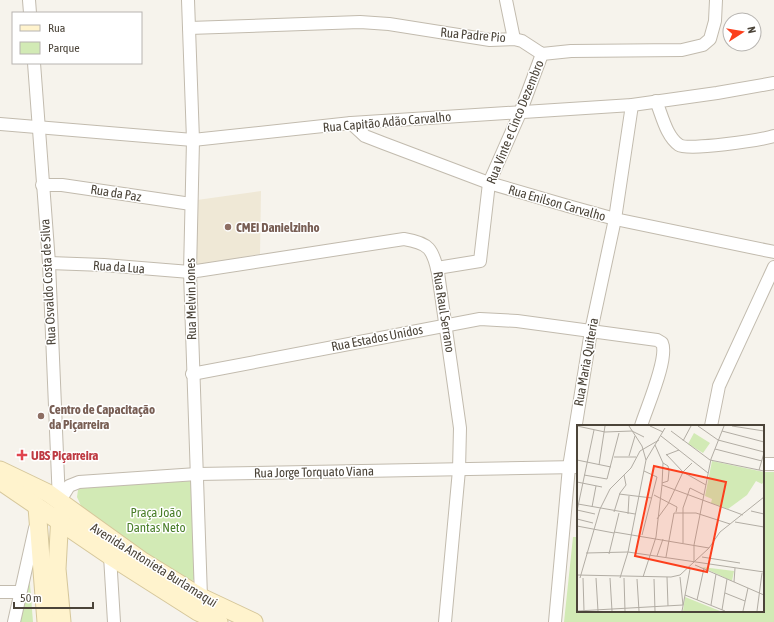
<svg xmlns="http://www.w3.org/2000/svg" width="774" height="622" font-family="'Asap Condensed',sans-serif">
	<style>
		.education { fill: #efe8d6 }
		.green { fill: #d2eab5 }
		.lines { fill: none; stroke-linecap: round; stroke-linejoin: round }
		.street-casing { stroke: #c2bbae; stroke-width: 14 }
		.secondary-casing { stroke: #d6c79b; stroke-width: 19 }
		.street { stroke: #fff; stroke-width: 12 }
		.secondary { stroke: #fff3cd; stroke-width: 17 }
		.education-dot { fill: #8d6e63; stroke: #fff; stroke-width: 1.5 }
		.health-dot { fill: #e0444e; stroke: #fff; stroke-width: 1.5 }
		.labels { text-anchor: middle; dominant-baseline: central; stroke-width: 3; stroke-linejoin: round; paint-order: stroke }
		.street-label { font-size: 13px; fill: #4b4439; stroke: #fff }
		.education-label { font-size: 13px; font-weight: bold; fill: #785e54; stroke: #fff; text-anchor: start }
		.health-label { font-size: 13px; font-weight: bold; fill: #be3a42; stroke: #fff; text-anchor: start }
		.park-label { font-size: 13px; fill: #4a7f2a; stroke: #fff }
		.inset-road { fill: none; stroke: #b2ada4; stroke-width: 1 }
		.view { fill: #fc3f1d; fill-opacity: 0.15; stroke: #fc3f1d; stroke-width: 2 }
		.inset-edge { fill: none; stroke: #4b4439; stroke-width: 2 }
	</style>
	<rect width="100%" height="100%" fill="#f6f3ec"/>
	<polygon class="education" points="261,191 260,254 195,266 197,200"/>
	<g class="green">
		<polygon points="763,472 774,472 774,622 564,622 573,537 578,537 578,611 763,611"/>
		<polygon points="192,481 195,578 188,586 86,517 77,497 78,490 81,487"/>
		<polygon points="29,572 33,622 18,622"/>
	</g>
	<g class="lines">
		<g class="street-casing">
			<g id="street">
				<polyline points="29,0 30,13"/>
				<polyline points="188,0 193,140 190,272 201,597"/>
				<polyline points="506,0 514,39"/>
				<polyline points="189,28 360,22 389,24 490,40 514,39 522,41 542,54 571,51 682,50 703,45 710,39 715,21 716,0"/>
				<polyline points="34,63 49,263 59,502"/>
				<path d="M 656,101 C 662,115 666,136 679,145 C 688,151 761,140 774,136"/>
				<polyline points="351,123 365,136 383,143 489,183 568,206 615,219 774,252"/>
				<polyline points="0,124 193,140 351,123 632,105 717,93 774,83"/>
				<polyline points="42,185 62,185 191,204"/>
				<path d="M 49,263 L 104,265 L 190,272 L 404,239 C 429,243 433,249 438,273 L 460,428 L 459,470 L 445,622"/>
				<polyline points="437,268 480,261 489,183 520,113 542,54"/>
				<path d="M 192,374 L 480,319 L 517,321 L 657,340 L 662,343 C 669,358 646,409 641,426"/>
				<polyline points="711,426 719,386 774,267"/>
				<polyline points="763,464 774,464"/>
				<polyline points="59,502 69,486 79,482 197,474 578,467"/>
				<polyline points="110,556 114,622"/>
				<polyline points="0,592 20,592"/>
				<polyline points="14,622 35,528"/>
				<polyline points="555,622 569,467 591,331 615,219 632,105"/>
			</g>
		</g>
		<g class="secondary-casing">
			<g id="secondary">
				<polyline points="0,470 48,493 141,560 201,597 254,622"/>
				<polyline points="0,481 110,556 198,612 219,622"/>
				<polyline points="37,507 46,622"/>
				<polyline points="60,514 57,569 62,622"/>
			</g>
		</g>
		<use href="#street" class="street"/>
		<use href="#secondary" class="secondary"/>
	</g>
	<g class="education-dot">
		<circle cx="228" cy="227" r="4"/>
		<circle cx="41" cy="416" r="4"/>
	</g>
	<path class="health-dot" d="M20 449h4v4h4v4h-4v4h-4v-4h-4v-4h4z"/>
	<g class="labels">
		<g class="street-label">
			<text transform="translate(473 35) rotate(5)">Rua Padre Pio</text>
			<text transform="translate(387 122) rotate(-5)">Rua Capitão Adão Carvalho</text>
			<text transform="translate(515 122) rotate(-68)">Rua Vinte e Cinco Dezembro</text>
			<text transform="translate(116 193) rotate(9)">Rua da Paz</text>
			<text transform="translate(557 203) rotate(16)">Rua Enilson Carvalho</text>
			<text transform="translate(119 267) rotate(4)">Rua da Lua</text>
			<text transform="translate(48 282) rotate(-93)">Rua Osvaldo Costa de Silva</text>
			<text transform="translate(191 299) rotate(-91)">Rua Melvin Jones</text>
			<text transform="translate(444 312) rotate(81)">Rua Raul Serrano</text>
			<text transform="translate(377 338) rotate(-11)">Rua Estados Unidos</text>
			<text transform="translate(586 362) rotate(-80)">Rua Maria Quiteria</text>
			<text transform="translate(314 472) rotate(-1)">Rua Jorge Torquato Viana</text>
			<text transform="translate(154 565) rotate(32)">Avenida Antonieta Burlamaqui</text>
		</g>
		<g class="education-label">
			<text x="236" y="227">CMEI Danielzinho</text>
			<text x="49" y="409">Centro de Capacitação<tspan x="49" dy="15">da Piçarreira</tspan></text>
		</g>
		<g class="health-label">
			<text x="31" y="455">UBS Piçarreira</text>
		</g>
		<g class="park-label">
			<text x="156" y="512">Praça João<tspan x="156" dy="15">Dantas Neto</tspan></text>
		</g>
	</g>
	<g transform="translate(577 425)">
		<rect width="187" height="187" fill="#f6f3ec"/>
		<path d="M 117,8 L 133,18 L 126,28 L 111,19 ZM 135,36 L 187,47 L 187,56 L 185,59 L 179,56 L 170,70 L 151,84 L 134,78 L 135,74 L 128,71 ZM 125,142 L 157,146 L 155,156 ZM 108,172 L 143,186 L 106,186 Z" fill="#d2eab5"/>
		<path class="inset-road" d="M 0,1 L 28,7 L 55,6 L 67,12M 73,1 L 86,7M 121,1 L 141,15 L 187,27M 155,1 L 187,6M 94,6 L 133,35 L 187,46M 145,6 L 187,17M 84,11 L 131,48M 106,16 L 114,1M 138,24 L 185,36M 89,29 L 106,47 L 129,60M 89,30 L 102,25M 52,31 L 58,11M 37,32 L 59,32M 0,35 L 34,42M 69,35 L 88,3M 22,40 L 28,1M 182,45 L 187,28M 7,50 L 30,54 L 42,8M 0,57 L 25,62M 85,58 L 91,56 L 92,46 L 91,41 L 86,38M 85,60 L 166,90M 42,69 L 75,73M 77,70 L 100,82 L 99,87M 1,79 L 58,89M 15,82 L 19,61M 0,85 L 18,89M 0,86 L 17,5M 174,86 L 187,89M 37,87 L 43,68 L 49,60 L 47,50M 51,89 L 52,71M 0,94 L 16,98M 80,94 L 91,79 L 106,47 L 115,38M 158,97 L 187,102M 0,101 L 37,108M 37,107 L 132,123M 65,110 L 80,52 L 67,46M 106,118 L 106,83 L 113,63 L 127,70M 9,128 L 51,127 L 187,147M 32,129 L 42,88M 80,131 L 86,114M 89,132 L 97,88 L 119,88 L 153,99M 125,132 L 163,138M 117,137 L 117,120 L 134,34 L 147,1M 118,140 L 187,170M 0,150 L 94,152 L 103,150 L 132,123 L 143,107 L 187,72M 66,152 L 79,112 L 85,60 L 86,38 L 78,20M 90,152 L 91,181M 103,152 L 106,180M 3,153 L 23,84 L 33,64 L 54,43 L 63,26 L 82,15M 6,153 L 7,186M 19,153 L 21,186M 33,153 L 35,186M 43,153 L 51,127 L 69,35 L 65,21 L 52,1M 47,153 L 48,186M 60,154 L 62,186M 77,154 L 78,186M 157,157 L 158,143M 148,168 L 168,176M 108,170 L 148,186M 120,175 L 127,143M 134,180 L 139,149M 145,185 L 150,154M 0,186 L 106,180M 105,186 L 113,144M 166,186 L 171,163M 180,186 L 185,148"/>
		<path class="view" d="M 77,41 L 149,57 L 130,147 L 58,131 Z"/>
		<rect width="187" height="187" class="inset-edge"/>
	</g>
	<rect x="12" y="12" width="130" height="52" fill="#ffffff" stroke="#b7b4b0"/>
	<rect x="20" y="25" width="20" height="6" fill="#fff3cd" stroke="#b7b4b0"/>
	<text x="48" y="32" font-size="12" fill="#4b4439">Rua</text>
	<rect x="20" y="42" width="20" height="12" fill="#d2eab5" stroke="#b7b4b0"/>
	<text x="48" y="52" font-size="12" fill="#4b4439">Parque</text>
	<g transform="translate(742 32) rotate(78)"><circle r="19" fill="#ffffff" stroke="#b7b4b0"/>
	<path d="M0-3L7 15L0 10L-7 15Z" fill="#fc3f1d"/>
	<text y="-6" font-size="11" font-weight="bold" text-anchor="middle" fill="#4b4439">N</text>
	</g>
	<path d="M14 602v6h79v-6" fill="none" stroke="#4b4439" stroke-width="2"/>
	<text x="20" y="602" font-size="12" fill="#4b4439" stroke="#ffffff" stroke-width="3" paint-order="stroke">50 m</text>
</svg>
